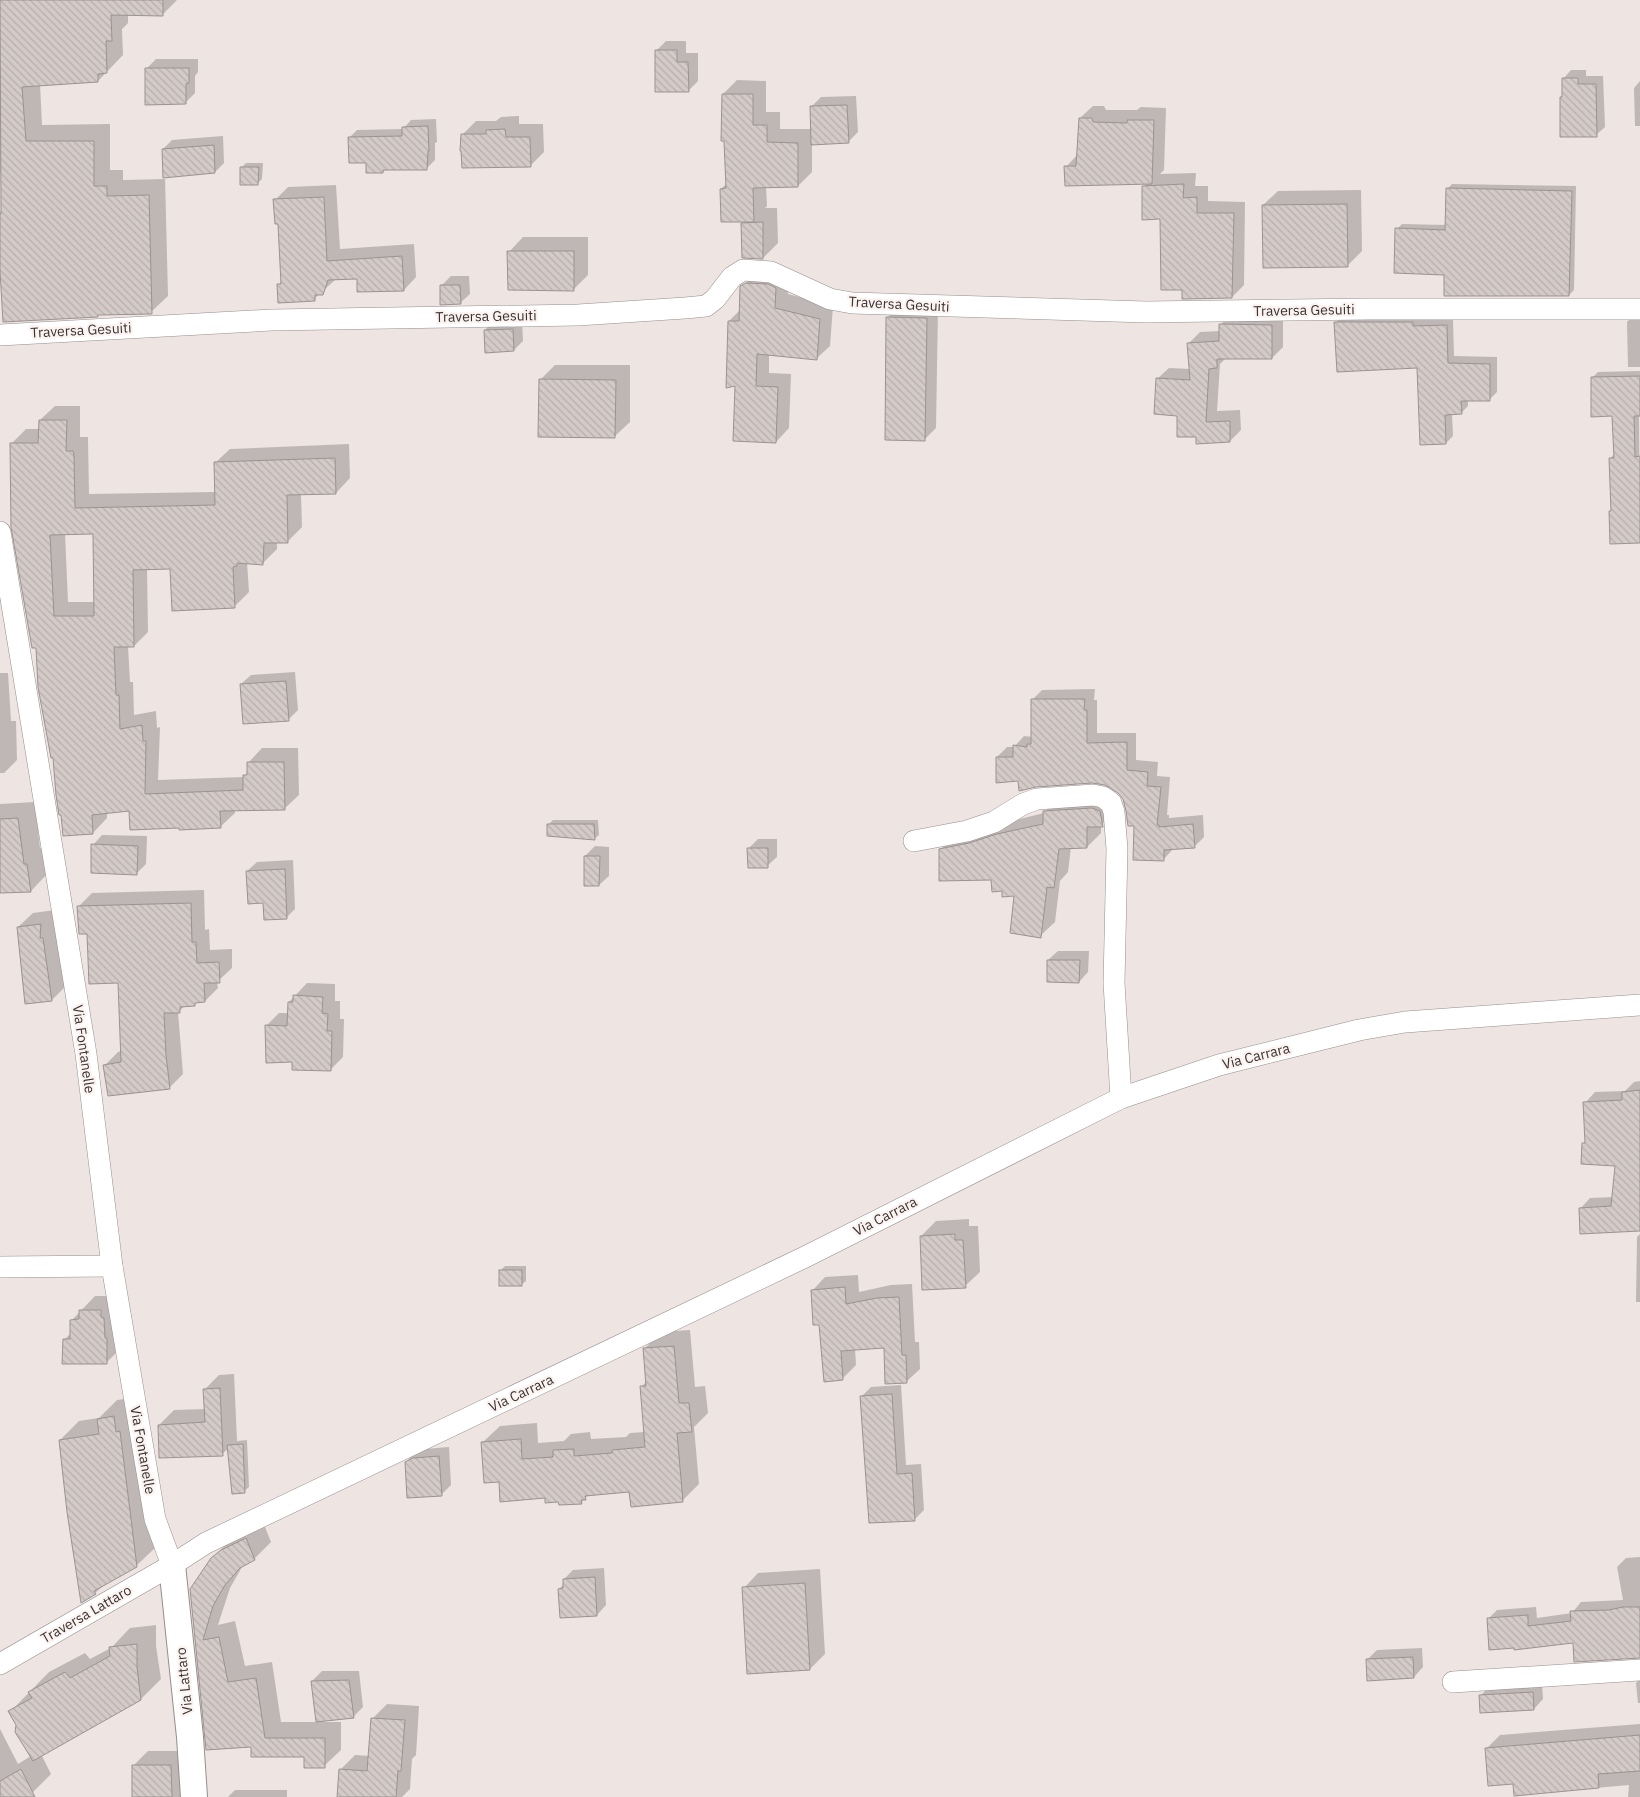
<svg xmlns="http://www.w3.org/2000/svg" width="1640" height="1797" font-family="'IBM Plex Sans',sans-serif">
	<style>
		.shadow { fill: #0003; fill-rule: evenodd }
		.building { fill: url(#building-back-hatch); stroke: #9b9391; fill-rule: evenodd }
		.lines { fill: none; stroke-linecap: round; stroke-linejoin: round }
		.minor-casing { stroke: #968e8c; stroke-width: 22 }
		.tertiary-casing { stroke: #968e8c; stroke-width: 28 }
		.minor { stroke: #fff; stroke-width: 21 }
		.tertiary { stroke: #fff; stroke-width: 26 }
		.labels { text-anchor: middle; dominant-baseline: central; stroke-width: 4.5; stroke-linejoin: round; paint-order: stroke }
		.street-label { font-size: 14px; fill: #373333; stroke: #fcf3f1 }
	</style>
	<defs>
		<pattern id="building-back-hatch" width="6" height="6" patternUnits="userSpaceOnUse" patternTransform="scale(1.25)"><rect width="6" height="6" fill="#d4cbc9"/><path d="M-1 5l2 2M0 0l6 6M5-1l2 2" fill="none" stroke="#b7afad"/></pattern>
	</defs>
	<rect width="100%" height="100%" fill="#eee5e3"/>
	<g class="shadow">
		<polygon points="0,0 177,0 162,15 128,14 128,23 122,29 123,55 98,81 40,84 42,125 110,124 110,170 123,170 123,180 165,179 163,149 172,140 223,136 224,163 215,172 165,177 168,296 151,312 99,314 0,254 0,212 3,210 2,173 0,173"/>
		<polygon points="666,41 686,41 686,53 698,53 698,81 688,91 656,51"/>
		<polygon points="156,59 198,59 198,72 195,76 195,93 185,103 146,69"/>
		<polygon points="1571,70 1586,70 1586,76 1603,76 1605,127 1596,135 1561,97 1563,95 1563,79"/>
		<polygon points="737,80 766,81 766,112 780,112 780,129 812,129 811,107 821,97 856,96 858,132 848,142 812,143 812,172 798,186 766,186 767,206 765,208 777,208 778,243 763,258 743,223 745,220 721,189 727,183 723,94"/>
		<polygon points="1640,81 1640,126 1635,126 1634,88"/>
		<polygon points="1093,106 1104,106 1106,110 1137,110 1141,107 1166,108 1164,170 1160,174 1196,173 1195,186 1208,186 1208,201 1245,202 1244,285 1232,297 1184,289 1162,218 1144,187 1147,183 1066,167 1078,154 1080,118"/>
		<polygon points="519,116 519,124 543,124 544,152 530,166 462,135 476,121 496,121 501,117"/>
		<polygon points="436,119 437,142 435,143 435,160 427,168 386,169 383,172 349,138 357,130 403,129 411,120"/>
		<polygon points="246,163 263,163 262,179 258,183 241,168"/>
		<polygon points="1452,184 1576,186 1574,290 1569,295 1446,273 1397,229 1402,224 1447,225 1447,189"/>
		<polygon points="336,185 340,249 414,244 416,277 404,290 358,277 336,279 314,299 278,285 282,281 279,223 275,200 288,187"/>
		<polygon points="1361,190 1362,251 1348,265 1263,205 1278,191"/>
		<polygon points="523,237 588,237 588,275 573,290 509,252"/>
		<polygon points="755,273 789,274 788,294 833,306 830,346 816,359 769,354 769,373 791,374 789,428 776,442 736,384 729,321 741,309 742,287"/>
		<polygon points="451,276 469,276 470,294 460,303 441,286"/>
		<polygon points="899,305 938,307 936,428 924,440 888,317"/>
		<polygon points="1636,312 1640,312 1640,367 1628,367 1627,322"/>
		<polygon points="1232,313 1283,314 1283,347 1272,358 1226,358 1220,364 1217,411 1240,410 1241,430 1230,441 1197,435 1179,414 1157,379 1169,368 1191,369 1189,343 1200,332 1220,331 1220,325"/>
		<polygon points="1419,315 1419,320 1453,319 1454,356 1497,357 1497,392 1490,399 1468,399 1468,406 1461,413 1452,414 1453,436 1446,443 1418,367 1336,322 1343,316"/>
		<polygon points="522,319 523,341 514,350 485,330 495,320"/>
		<polygon points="555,365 630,365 630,422 615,436 540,380"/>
		<polygon points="1640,371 1639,414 1640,542 1611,511 1613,509 1610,458 1615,454 1614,415 1592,378 1598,372"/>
		<path d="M 55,406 L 80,406 L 80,437 L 88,437 L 88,440 L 89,494 L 216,492 L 215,463 L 230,449 L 349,444 L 350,478 L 336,493 L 301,494 L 302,527 L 287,542 L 277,542 L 277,549 L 263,563 L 247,562 L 249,592 L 234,607 L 171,568 L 147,568 L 148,632 L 134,646 L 128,646 L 130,682 L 133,682 L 134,715 L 156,711 L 157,728 L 160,727 L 158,780 L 244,777 L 248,772 L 248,763 L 262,748 L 298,748 L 299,795 L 284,809 L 235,810 L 235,813 L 220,827 L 130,810 L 107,812 L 107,818 L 93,833 L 54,757 L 37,647 L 11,444 L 26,429 L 40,429 L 40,420 ZM 65,533 L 94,533 L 95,602 L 68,602 Z"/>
		<polygon points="295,672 298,710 288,720 241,684 251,675"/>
		<polygon points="0,673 8,673 11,721 16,721 17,760 4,773 0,773"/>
		<polygon points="1095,689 1094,700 1097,700 1097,733 1136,733 1136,760 1158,762 1157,776 1170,777 1167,815 1169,815 1169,818 1203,815 1204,837 1194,847 1174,848 1164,859 1135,824 1124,798 1119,792 1106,784 1020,780 997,757 1007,747 1014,747 1024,736 1033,737 1032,700 1042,690"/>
		<polygon points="1058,797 1116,811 1101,825 1101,833 1087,847 1071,847 1068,872 1060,881 1055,922 1040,936 1016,894 1003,890 992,878 940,850 955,835 1044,813"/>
		<polygon points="35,802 40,848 44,848 48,873 31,891 0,892 0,804"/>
		<polygon points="553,820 598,820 599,835 594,839 549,824"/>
		<polygon points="102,835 147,836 146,864 137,873 93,845"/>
		<polygon points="758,839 777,839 777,857 767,866 748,849"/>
		<polygon points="595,846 609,847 609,876 599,885 585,856"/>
		<polygon points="293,860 295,909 286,918 265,902 247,871 257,862"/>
		<polygon points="204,890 205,930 209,929 210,950 232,949 232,968 217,982 218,988 205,1001 198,1001 194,1005 186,1005 178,1012 183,1074 170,1087 105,1065 118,1052 122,1051 119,981 89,933 78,907 92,893"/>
		<polygon points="55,910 67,985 52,1000 26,1003 18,927 33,913"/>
		<polygon points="1058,951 1089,951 1088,972 1079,982 1048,960"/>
		<polygon points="307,983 335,984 335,1001 340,1001 340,1019 344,1019 343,1057 330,1070 294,1061 266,1026 279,1013 289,1013 289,1002"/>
		<polygon points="1640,1081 1640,1230 1580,1209 1590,1198 1613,1197 1616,1164 1583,1144 1586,1140 1585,1103 1595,1092 1625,1091 1634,1082"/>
		<polygon points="969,1219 969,1226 978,1226 980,1272 965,1286 921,1236 936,1221"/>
		<polygon points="1640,1234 1640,1302 1636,1302 1637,1237"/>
		<polygon points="505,1266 526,1266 526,1281 521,1285 501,1270"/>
		<polygon points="858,1275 859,1292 891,1285 912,1284 915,1342 919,1342 920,1369 906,1382 885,1347 855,1349 856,1365 843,1378 820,1324 812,1291 825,1277"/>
		<polygon points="95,1296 115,1296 121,1348 106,1363 64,1340 72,1332 72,1320"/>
		<polygon points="690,1330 695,1387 705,1386 708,1413 694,1427 699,1484 682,1501 630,1491 589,1494 581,1503 559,1501 500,1480 483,1442 500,1426 537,1423 538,1443 564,1441 571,1434 590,1432 591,1439 626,1437 630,1433 645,1432 641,1387 647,1381 644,1349 661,1332"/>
		<polygon points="234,1374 237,1441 247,1440 249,1487 244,1491 229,1448 222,1454 159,1425 174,1410 205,1409 204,1390 219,1375"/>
		<polygon points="901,1385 906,1465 921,1464 924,1510 914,1520 861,1397 871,1387"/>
		<polygon points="133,1398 156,1547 136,1566 104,1585 95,1593 82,1601 60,1440 79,1421 99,1418 117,1400"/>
		<polygon points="449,1447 451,1485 441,1495 406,1462 416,1452 424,1449"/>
		<polygon points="263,1522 271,1542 254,1559 242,1567 230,1588 218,1625 235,1621 245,1666 272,1662 281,1722 318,1722 312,1681 322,1671 359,1671 363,1707 353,1717 324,1720 324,1722 341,1722 341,1750 324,1766 305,1756 252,1745 207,1749 191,1589 212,1559 229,1541"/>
		<polygon points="1640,1557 1640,1656 1488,1619 1497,1610 1536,1607 1537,1618 1572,1613 1581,1602 1623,1600 1617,1567 1626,1558"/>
		<polygon points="604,1568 606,1605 597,1615 559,1589 564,1584 564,1579 573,1570"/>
		<polygon points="820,1569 825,1654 810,1669 744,1588 758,1573"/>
		<polygon points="156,1625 156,1646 161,1679 141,1699 41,1754 51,1774 33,1792 24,1797 0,1797 0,1729 18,1764 31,1756 10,1712 49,1672 85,1653 90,1659 111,1648 130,1628"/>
		<polygon points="1422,1648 1423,1667 1414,1677 1367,1660 1377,1650"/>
		<polygon points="1640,1679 1640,1703 1638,1703 1636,1683"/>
		<polygon points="1542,1683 1543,1699 1534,1709 1480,1696 1490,1686"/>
		<polygon points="387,1704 419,1706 416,1755 412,1759 410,1789 402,1797 338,1797 340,1770 355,1755 370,1756 372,1719"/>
		<polygon points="1640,1724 1640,1797 1628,1797 1629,1785 1515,1795 1514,1782 1486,1749 1500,1735"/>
		<polygon points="148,1751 186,1751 185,1797 133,1797 133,1766"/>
		<polygon points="235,1790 287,1790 287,1797 228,1797"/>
	</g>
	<g class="building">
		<polygon points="0,0 163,0 163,16 111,15 112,41 106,41 107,73 98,74 98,82 22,87 26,141 94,141 94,186 107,186 107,196 149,195 152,314 98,315 98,317 3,322 0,271 0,214 1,214"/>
		<polygon points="655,50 677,50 677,62 688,62 689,92 655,92"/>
		<polygon points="145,68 189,68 189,83 186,84 186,104 145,105"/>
		<polygon points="1562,78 1578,78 1578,84 1596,84 1597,137 1560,137 1560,97 1562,97"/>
		<polygon points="722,94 753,94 753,125 767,125 767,142 798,143 798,187 753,188 754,222 721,222 720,189 726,188 724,141 721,141"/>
		<polygon points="847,105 849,143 811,145 810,106"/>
		<polygon points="1079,118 1092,118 1093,122 1127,123 1127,120 1154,120 1152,184 1065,186 1064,166 1076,166"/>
		<polygon points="428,126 429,151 428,151 427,170 383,170 383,173 366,173 366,163 349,163 348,137 402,136 402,127"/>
		<polygon points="505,129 506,137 530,137 531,167 462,168 461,151 460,151 461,134 486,134 486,130"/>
		<polygon points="214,145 215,173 163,178 162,149"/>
		<polygon points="240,167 259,167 258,185 240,185"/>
		<polygon points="1184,184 1183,198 1197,197 1197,213 1234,213 1232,298 1182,299 1182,290 1161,290 1160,219 1142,220 1142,186"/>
		<polygon points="1446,188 1572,191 1569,296 1444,296 1444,275 1394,273 1395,228 1445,230"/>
		<polygon points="324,197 327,261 402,256 404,291 357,292 357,279 328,280 323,295 315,295 315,301 278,303 277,284 281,284 278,224 275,224 273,199"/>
		<polygon points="1347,204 1348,267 1263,268 1262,205"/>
		<polygon points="763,222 763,259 742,258 741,223"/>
		<polygon points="507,251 574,251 574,291 508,290"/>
		<polygon points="746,283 768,284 776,288 775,308 820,319 817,360 757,354 756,386 778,387 776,443 733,441 735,386 726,388 728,321 739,321 740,286"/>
		<polygon points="440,285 460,285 461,304 440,305"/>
		<polygon points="886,317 927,318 925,441 885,440"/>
		<polygon points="1334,322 1413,322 1413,326 1447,325 1448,363 1490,364 1490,401 1461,401 1462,414 1445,415 1446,444 1420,445 1417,368 1337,372"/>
		<polygon points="1219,324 1272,325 1272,359 1217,359 1217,368 1209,369 1206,422 1230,421 1230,442 1196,444 1196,437 1177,437 1177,416 1154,414 1156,378 1190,380 1187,343 1219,341"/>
		<polygon points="513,329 514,351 485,353 484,330"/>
		<polygon points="1640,376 1640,416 1634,416 1635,457 1640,456 1640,543 1610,544 1609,511 1611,511 1609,458 1614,458 1612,416 1591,417 1591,377"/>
		<polygon points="539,379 616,380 615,438 538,437"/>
		<path d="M 39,420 L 67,420 L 66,451 L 73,451 L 74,455 L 75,508 L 215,505 L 214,462 L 335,458 L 336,494 L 287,495 L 288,543 L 264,543 L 263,565 L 237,563 L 237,566 L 233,567 L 235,608 L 172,611 L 170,569 L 133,570 L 134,647 L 114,647 L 116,695 L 119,695 L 120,729 L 142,725 L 143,741 L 146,741 L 145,794 L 243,790 L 243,775 L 247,775 L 247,762 L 284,762 L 285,810 L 220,811 L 221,828 L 179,830 L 179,828 L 130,830 L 129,811 L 92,815 L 93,834 L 63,836 L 61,815 L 59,815 L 56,795 L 53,758 L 51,758 L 38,687 L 36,648 L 32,648 L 11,527 L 10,443 L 38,443 ZM 93,534 L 94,616 L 54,616 L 50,535 Z"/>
		<polygon points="286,681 289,721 243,724 240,684"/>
		<polygon points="1031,699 1085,699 1084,710 1087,710 1087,743 1127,742 1127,770 1148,772 1147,786 1161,787 1157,825 1159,825 1159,827 1193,824 1195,848 1164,850 1164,861 1133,860 1134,826 1128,826 1126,811 1123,799 1118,793 1105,785 1092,783 1036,787 1019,791 1018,781 996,783 996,757 1013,757 1013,745 1027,747 1027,744 1031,744"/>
		<polygon points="1092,808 1100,811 1103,827 1087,827 1087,848 1059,849 1054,888 1047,887 1041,938 1010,933 1014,896 1002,897 1002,891 992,892 991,880 939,881 939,849 969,843 997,834 1043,824 1043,811"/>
		<polygon points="18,818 24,864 27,864 31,892 0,893 0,819"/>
		<polygon points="547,824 594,824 595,840 547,836"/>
		<polygon points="91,844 138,846 137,875 91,873"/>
		<polygon points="747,848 768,848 768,868 748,868"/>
		<polygon points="584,856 600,856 599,886 584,886"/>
		<polygon points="285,869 287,919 264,920 263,903 248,904 246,871"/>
		<polygon points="191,903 192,942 196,942 197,963 219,962 220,983 204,983 205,1002 195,1003 195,1006 180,1007 180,1013 164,1013 166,1055 170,1089 108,1096 103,1065 121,1062 118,983 89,984 87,934 79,934 77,906"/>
		<polygon points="41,924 40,938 43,938 52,1001 25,1004 17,927"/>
		<polygon points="1047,960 1080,960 1079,983 1047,982"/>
		<polygon points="293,995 323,997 322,1013 328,1014 327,1031 332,1031 331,1071 292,1070 292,1062 266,1063 265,1025 287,1026 288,1002 293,1002"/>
		<polygon points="1640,1090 1640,1231 1580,1234 1579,1208 1611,1206 1615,1166 1581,1164 1582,1143 1585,1143 1583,1102 1622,1100 1622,1092"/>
		<polygon points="955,1234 955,1240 963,1240 966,1288 922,1290 920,1236"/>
		<rect x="499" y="1270" width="23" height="16"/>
		<polygon points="845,1287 846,1304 877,1298 899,1297 902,1355 906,1355 907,1383 885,1384 884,1348 841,1351 843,1380 824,1382 819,1325 813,1325 811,1290"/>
		<polygon points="79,1310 101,1310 101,1317 104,1318 105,1338 107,1338 107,1364 62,1364 63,1339 70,1339 70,1320 79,1319"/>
		<polygon points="674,1346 679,1403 689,1403 692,1432 677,1433 683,1502 631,1507 629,1492 585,1496 586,1500 581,1500 582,1504 559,1505 558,1502 545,1503 545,1498 500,1502 499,1482 484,1483 481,1442 521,1439 522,1459 553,1457 553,1450 574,1449 574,1456 612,1453 612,1450 645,1447 640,1386 646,1386 643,1348"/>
		<polygon points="220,1388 223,1456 159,1458 158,1425 205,1422 203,1389"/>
		<polygon points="892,1394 897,1474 912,1473 915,1521 869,1523 860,1396"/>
		<polygon points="114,1416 116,1432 120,1431 137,1567 94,1591 96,1594 81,1603 67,1512 59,1440 99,1434 97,1419"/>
		<polygon points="243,1444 245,1493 232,1494 227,1445"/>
		<polygon points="439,1456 442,1496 407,1498 405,1462 413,1458"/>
		<polygon points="246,1538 255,1560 240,1568 225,1585 213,1606 203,1640 219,1637 228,1682 256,1678 265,1738 325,1738 325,1768 304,1768 304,1757 251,1757 251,1747 206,1750 190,1589 211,1558 221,1550"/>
		<polygon points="595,1577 597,1616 560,1618 558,1589 563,1588 563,1579"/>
		<polygon points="805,1583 810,1670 747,1674 742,1587"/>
		<polygon points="1623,1607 1640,1607 1640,1658 1574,1662 1573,1643 1514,1650 1514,1648 1489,1650 1487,1618 1528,1615 1528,1626 1571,1621 1570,1611 1609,1610"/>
		<polygon points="137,1644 137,1667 141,1700 33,1761 15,1732 16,1725 8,1711 32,1698 28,1692 65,1672 70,1678 110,1656 109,1647"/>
		<polygon points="1413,1657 1414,1678 1367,1681 1366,1659"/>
		<polygon points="349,1680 354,1718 316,1722 311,1681"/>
		<polygon points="1533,1692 1534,1710 1480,1713 1479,1695"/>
		<polygon points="371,1718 405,1720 401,1771 398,1771 396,1797 337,1797 339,1769 367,1771"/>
		<polygon points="1640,1735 1640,1771 1598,1774 1599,1788 1514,1796 1513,1784 1488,1786 1485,1748"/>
		<polygon points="132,1765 171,1765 172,1797 132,1797"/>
		<polygon points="21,1769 35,1797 0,1797 0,1781"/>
	</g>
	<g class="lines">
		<g class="minor-casing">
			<g id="minor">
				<polyline points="0,335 272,320 578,315 685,308 706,306 715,299 732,277 743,270 771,272 830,299 852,303 1146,312 1369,309 1640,309"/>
				<polyline points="0,532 86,1054 112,1266 155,1519 172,1565"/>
				<polyline points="914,841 967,831 994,822 1023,804 1037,799 1093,795 1103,797 1111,803 1114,812 1117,849 1114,983 1121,1098"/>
				<polyline points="0,1267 112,1266"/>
				<polyline points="0,1664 172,1565 206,1543 805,1257 1121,1098 1219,1065 1359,1030 1405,1022 1640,1005"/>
				<polyline points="1453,1682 1640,1670"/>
			</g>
		</g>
		<g class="tertiary-casing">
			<polyline id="tertiary" points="172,1565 190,1737 194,1797"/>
		</g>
		<use href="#minor" class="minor"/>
		<use href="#tertiary" class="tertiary"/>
	</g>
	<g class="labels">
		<g class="street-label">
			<text transform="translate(899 304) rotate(3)">Traversa Gesuiti</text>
			<text transform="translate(1304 310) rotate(-1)">Traversa Gesuiti</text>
			<text transform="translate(486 316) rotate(-1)">Traversa Gesuiti</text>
			<text transform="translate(81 330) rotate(-3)">Traversa Gesuiti</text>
			<text transform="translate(84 1049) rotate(82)">Via Fontanelle</text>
			<text transform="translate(1256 1056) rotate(-14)">Via Carrara</text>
			<text transform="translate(885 1216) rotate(-27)">Via Carrara</text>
			<text transform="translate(521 1393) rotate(-25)">Via Carrara</text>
			<text transform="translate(143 1450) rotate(80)">Via Fontanelle</text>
			<text transform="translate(86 1614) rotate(-30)">Traversa Lattaro</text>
			<text transform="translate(184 1681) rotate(-96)">Via Lattaro</text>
		</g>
	</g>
</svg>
